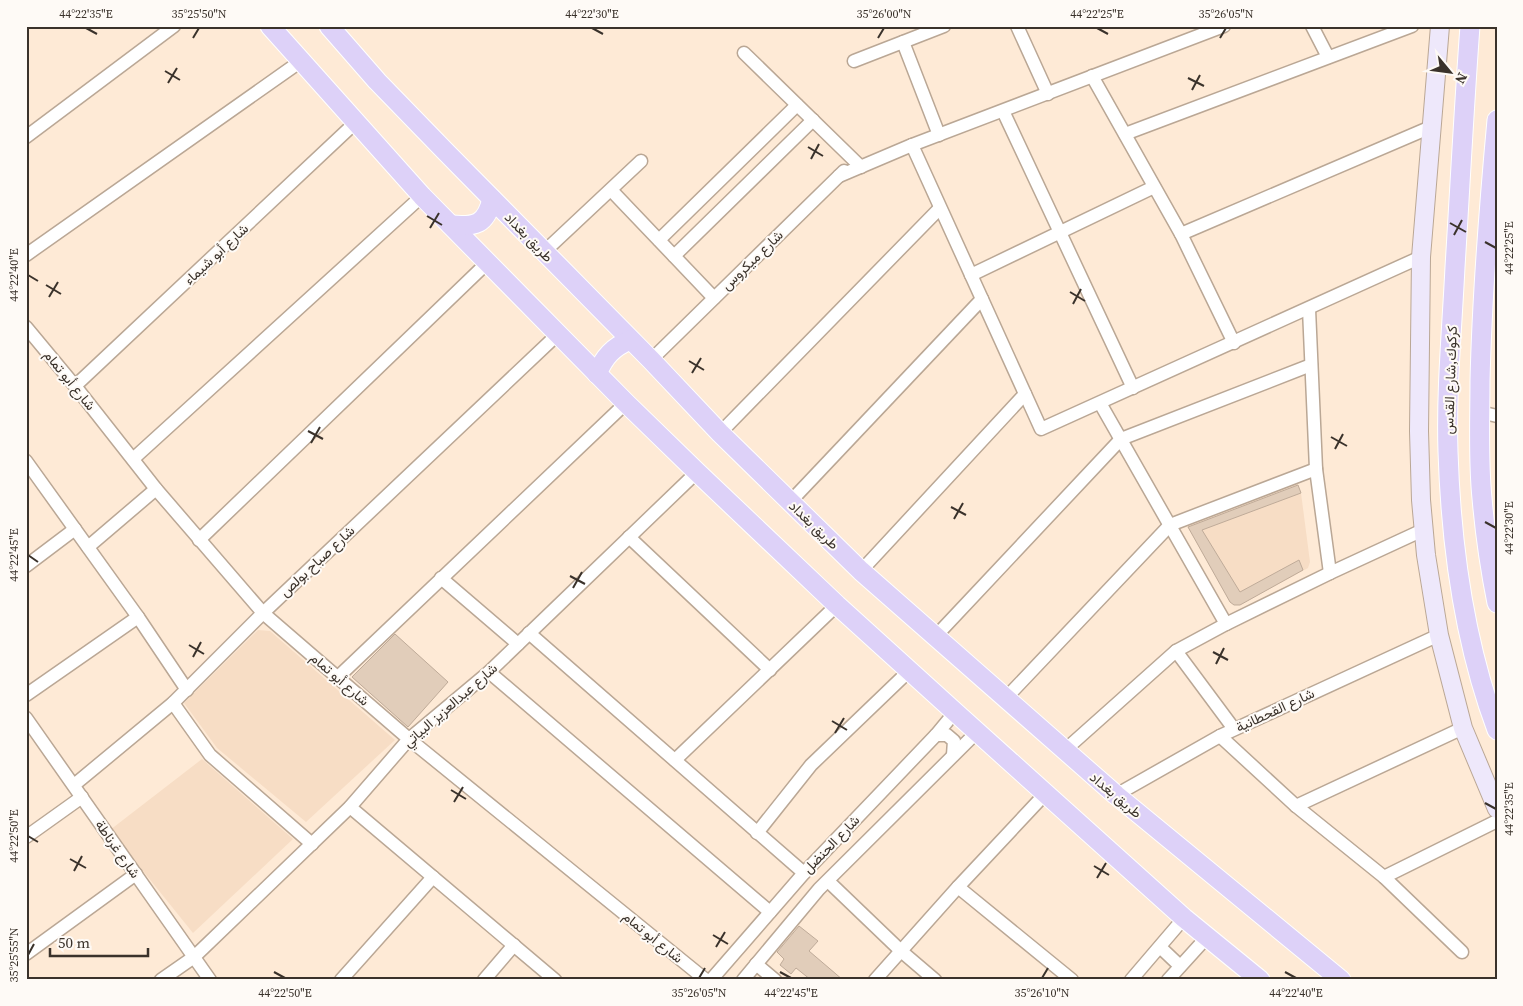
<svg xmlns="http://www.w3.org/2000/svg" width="1523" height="1006" font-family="'Source Serif 4',Vazirmatn,serif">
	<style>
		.built { fill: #f7ddc5 }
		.building { fill: #e1cdba; stroke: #bfab99 }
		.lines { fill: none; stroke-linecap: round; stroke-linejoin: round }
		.street-casing { stroke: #baa795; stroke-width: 15 }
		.secondary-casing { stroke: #baa795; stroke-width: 20 }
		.primary-casing { stroke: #fff; stroke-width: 21 }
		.street { stroke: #fff; stroke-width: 12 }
		.secondary { stroke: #eee8fb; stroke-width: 18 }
		.primary { stroke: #ddd1f8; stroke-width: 19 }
		.ticks { fill: none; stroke: #3a322b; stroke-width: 2 }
		.labels { text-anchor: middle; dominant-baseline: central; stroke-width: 4; stroke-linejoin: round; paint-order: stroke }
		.street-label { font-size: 14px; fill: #3a322b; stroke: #fefaf6 }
		.neatline { fill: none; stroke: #3a322b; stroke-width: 2 }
		.ticks-label { font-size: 12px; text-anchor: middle; fill: #3a322b }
	</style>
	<rect width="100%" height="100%" fill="#feead6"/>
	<g class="built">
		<polygon points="1297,482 1301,493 1310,562 1308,568 1240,605 1234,605 1230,602 1186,524"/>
		<polygon points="258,630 270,631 395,740 306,822 217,748 184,703"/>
		<polygon points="202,759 293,839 193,933 110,830"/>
	</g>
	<g class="building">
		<polygon points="1298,485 1301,493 1202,530 1240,592 1299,560 1303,570 1240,605 1234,605 1230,602 1188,527"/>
		<polygon points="395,634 448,682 408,727 352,677"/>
		<polygon points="799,926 818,941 809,951 843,980 811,980 796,968 791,974 780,965 784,959 777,952"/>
	</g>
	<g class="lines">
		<g class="street-casing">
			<g id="street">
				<polyline points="1017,26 1048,94"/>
				<polyline points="1312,26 1328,57"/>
				<polyline points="903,42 939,135"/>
				<polyline points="744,53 861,167"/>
				<polyline points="854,61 944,26"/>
				<polyline points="1092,76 1181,234 1234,343"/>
				<polyline points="1003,111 1133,388"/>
				<polyline points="1125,134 1412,26"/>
				<polyline points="26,137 174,26"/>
				<polyline points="912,145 1041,429 1421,257"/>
				<polyline points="839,176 912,145 1224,26"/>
				<polyline points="611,190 714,298"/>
				<polyline points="1181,234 1431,127"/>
				<polyline points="659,240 797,105"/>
				<polyline points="544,252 641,161"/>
				<polyline points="26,255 301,61"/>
				<polyline points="674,256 813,120"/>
				<polyline points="971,275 1154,187"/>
				<polyline points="1309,309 1316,469 1330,573"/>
				<polyline points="26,327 75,386 156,489 263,613 409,739 706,980"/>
				<polyline points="651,360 844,171"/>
				<polyline points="75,386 356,122"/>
				<polyline points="1100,403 1226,624"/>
				<polyline points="1480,412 1497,416"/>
				<polyline points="720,433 940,208"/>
				<polyline points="133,459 422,196"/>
				<polyline points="26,461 138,617 187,690"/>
				<polyline points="790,502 982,299"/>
				<polyline points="629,537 770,670"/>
				<polyline points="199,540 488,262"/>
				<polyline points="88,547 156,489"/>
				<polyline points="26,566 75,529"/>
				<polyline points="861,571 1025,394"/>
				<polyline points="441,578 518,644"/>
				<polyline points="529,633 804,873"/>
				<polyline points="935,637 1121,439 1311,365"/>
				<polyline points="1176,651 1234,729"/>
				<polyline points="489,672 770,912"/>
				<polyline points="338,677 626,403"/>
				<polyline points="26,695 138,617"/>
				<polyline points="1006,698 1170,525 1316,469"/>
				<polyline points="173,703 210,755 312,844"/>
				<polyline points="26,718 210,980"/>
				<polyline points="936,735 947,735 954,741 953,755"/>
				<polyline points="1220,736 1296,806 1384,877 1462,952"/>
				<polyline points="1065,750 1176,651 1226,624 1330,573 1423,530"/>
				<polyline points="675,760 837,605"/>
				<polyline points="74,785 173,703 263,613 558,334"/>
				<polyline points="1116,795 1220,736 1439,635"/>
				<polyline points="1296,806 1463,728"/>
				<polyline points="350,807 555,980"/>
				<polyline points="757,833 811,765 910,670"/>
				<polyline points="26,837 82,797"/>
				<polyline points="1384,877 1497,821"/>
				<polyline points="828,881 901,951 935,980"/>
				<polyline points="958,887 1072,980"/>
				<polyline points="1160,947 1180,966"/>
				<polyline points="26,954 136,874"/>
				<polyline points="756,964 775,980"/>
				<polyline points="161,980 194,957 350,807 409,739 489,672 697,472"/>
				<polyline points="341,980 433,877"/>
				<polyline points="484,980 514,945"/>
				<polyline points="711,980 804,873 936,735 955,712"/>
				<polyline points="743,980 819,889 978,731"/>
				<polyline points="875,980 958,887 1046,793"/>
				<polyline points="1131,980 1184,918"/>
				<polyline points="1168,980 1207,937"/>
			</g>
		</g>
		<g class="secondary-casing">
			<polyline id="secondary" points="1440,26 1421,257 1419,431 1421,500 1426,555 1439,635 1463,728 1497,809"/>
		</g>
		<g class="primary-casing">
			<g id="primary">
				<polyline points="270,26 422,196 626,403 697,472 837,605 955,712 1184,918 1260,980"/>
				<polyline points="329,26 377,81 444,150 651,360 720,433 861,571 1116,795 1341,980"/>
				<path d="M 1470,26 C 1464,107 1460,187 1455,267 C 1452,329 1446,390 1448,452 C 1451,545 1464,642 1497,730"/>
				<path d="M 1497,120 C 1489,207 1482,294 1480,381 C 1480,420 1478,459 1482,498 C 1485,533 1490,568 1497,603"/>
				<path d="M 451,225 C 475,227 486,225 492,199"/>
				<path d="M 597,374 C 604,357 613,347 630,340"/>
			</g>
		</g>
		<use href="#street" class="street"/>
		<use href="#secondary" class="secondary"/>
		<use href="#primary" class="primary"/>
	</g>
	<path class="ticks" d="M 86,28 L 97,34M 592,28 L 603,34M 1097,28 L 1108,34M 193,38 L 199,28M 878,38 L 884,28M 1220,38 L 1226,28M 165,71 L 180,80M 1188,78 L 1204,86M 168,83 L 177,68M 1192,90 L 1200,75M 808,147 L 823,156M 811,159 L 819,144M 427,216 L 442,225M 1450,223 L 1466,232M 430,228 L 439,213M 1454,235 L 1462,220M 1485,242 L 1496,248M 28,275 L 38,281M 46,285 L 61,294M 1070,292 L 1085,301M 49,297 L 58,282M 1073,304 L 1081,289M 689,361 L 704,370M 692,373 L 701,358M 308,431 L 323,439M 1331,437 L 1347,446M 311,443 L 320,427M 1335,449 L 1343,434M 951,507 L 966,515M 954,519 L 963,503M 1485,522 L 1496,528M 28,555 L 38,562M 570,576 L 585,584M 573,588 L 582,572M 189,645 L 204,654M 1213,652 L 1228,660M 193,657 L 201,642M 1216,664 L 1224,648M 832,721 L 847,730M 835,733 L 844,718M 451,790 L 466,799M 454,802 L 463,787M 1485,803 L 1496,809M 28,836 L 38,842M 70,859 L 86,868M 1094,866 L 1109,875M 74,871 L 82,856M 1097,878 L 1106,863M 713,935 L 728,944M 716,947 L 725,932M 28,955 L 34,944M 274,972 L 285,978M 780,972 L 791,978M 1285,972 L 1296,978M 699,978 L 705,968M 1042,978 L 1048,968"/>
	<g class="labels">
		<g class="street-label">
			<text transform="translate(529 237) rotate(46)">طريق بغداد</text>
			<text transform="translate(216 254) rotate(-43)">شارع أبو شيماء</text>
			<text transform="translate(752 260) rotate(-44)">شارع ميكروس</text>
			<text transform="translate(70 380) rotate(51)">شارع أبو تمام</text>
			<text transform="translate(1450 380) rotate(-88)">كركوك,شارع القدس</text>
			<text transform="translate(814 525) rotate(44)">طريق بغداد</text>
			<text transform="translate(317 561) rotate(-43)">شارع صباح بولص</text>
			<text transform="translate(340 679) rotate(41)">شارع أبو تمام</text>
			<text transform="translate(450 705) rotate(-41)">شارع عبدالعزيز البياتي</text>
			<text transform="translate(1275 710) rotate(-25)">شارع القحطانية</text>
			<text transform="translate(1116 795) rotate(40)">طريق بغداد</text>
			<text transform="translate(831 844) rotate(-46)">شارع الحنضل</text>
			<text transform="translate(118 849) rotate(55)">شارع غرناطة</text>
			<text transform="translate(653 937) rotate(39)">شارع أبو تمام</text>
		</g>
	</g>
	<rect width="1523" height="1006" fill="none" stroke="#fefaf6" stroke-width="55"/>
	<g transform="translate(1450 72) rotate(119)" stroke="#fefaf6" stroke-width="4" paint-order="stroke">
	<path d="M0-4L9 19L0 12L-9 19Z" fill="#3a322b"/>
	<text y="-8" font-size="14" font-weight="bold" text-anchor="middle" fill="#3a322b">N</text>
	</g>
	<path d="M50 948v8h98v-8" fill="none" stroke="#3a322b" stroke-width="2.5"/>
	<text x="58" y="948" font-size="15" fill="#3a322b" stroke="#fefaf6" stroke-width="4" paint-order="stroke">50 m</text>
	<rect x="28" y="28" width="1468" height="950" class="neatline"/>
	<g class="ticks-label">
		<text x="86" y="18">44°22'35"E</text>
		<text x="199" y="18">35°25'50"N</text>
		<text x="592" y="18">44°22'30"E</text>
		<text x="884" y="18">35°26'00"N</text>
		<text x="1097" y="18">44°22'25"E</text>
		<text x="1226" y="18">35°26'05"N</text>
		<text transform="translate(1509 248) rotate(-90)" y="4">44°22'25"E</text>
		<text transform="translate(14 275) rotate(-90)" y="4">44°22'40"E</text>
		<text transform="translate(1509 528) rotate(-90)" y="4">44°22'30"E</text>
		<text transform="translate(14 555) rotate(-90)" y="4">44°22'45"E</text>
		<text transform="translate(1509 809) rotate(-90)" y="4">44°22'35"E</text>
		<text transform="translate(14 836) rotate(-90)" y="4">44°22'50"E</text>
		<text transform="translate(14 955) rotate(-90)" y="4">35°25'55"N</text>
		<text x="285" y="997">44°22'50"E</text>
		<text x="699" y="997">35°26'05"N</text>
		<text x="791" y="997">44°22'45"E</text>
		<text x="1042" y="997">35°26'10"N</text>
		<text x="1296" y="997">44°22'40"E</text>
	</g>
</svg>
